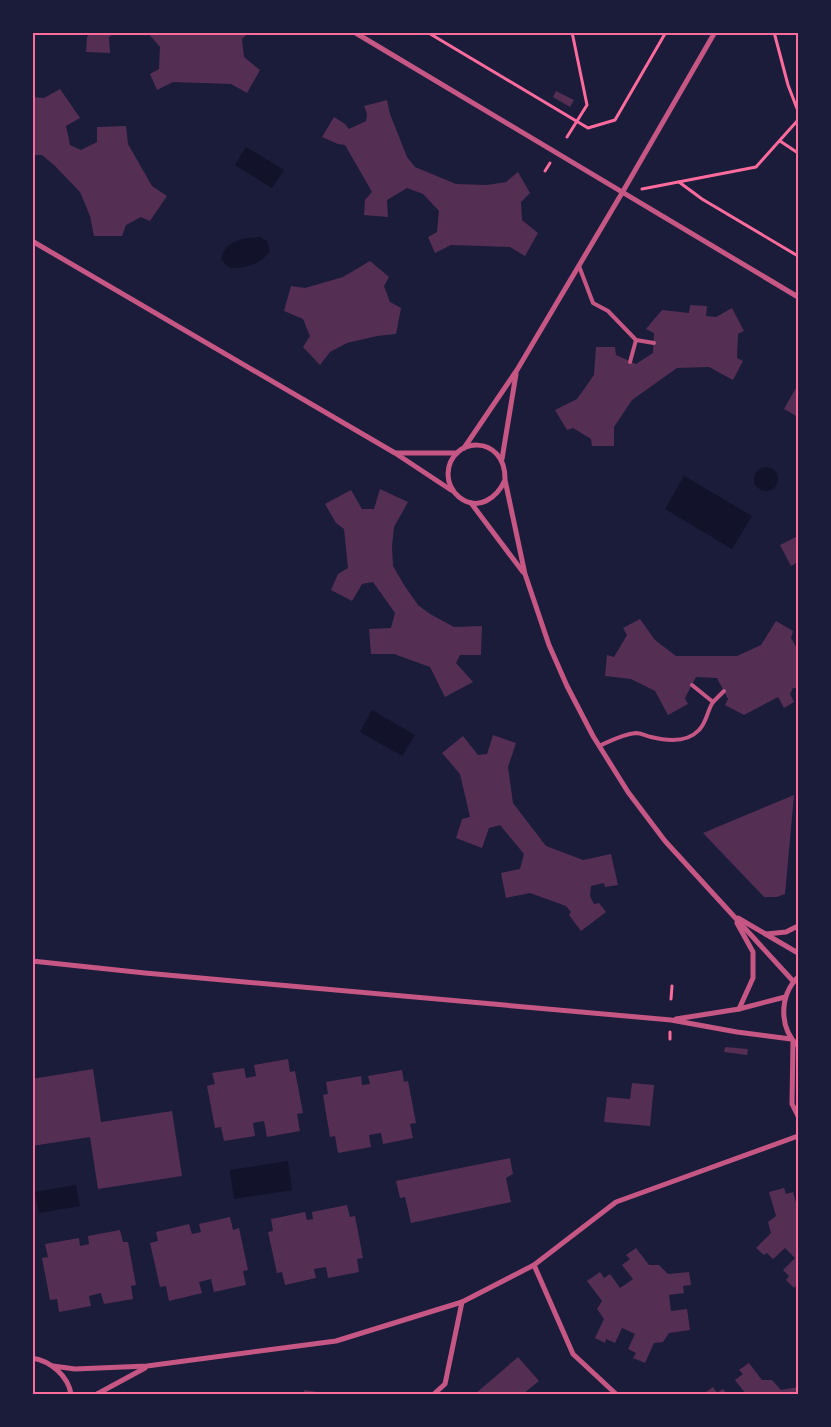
<svg xmlns="http://www.w3.org/2000/svg" width="831" height="1427" font-family="Signika,sans-serif">
	<style>
		.water { fill: #12122b }
		.building { fill: #542f53 }
		.lines { fill: none; stroke-linecap: round; stroke-linejoin: round }
		.path { stroke: #ff6b9d; stroke-width: 3 }
		.service { stroke: #c65784; stroke-width: 4 }
		.minor { stroke: #c65784; stroke-width: 5 }
		.neatline { fill: none; stroke: #ff6b9d; stroke-width: 2 }
	</style>
	<rect width="100%" height="100%" fill="#1b1b3a"/>
	<g class="water">
		<polygon points="246,147 284,170 272,188 235,165"/>
		<path d="M 260,237 L 267,241 L 270,250 C 262,264 245,269 230,268 L 224,263 L 221,259 C 226,240 243,238 260,237 Z"/>
		<circle cx="766" cy="479" r="12"/>
		<polygon points="684,476 752,516 732,549 665,509"/>
		<polygon points="372,710 415,735 402,756 360,732"/>
		<polygon points="288,1161 292,1190 234,1199 230,1170"/>
		<polygon points="76,1185 80,1206 39,1213 35,1192"/>
	</g>
	<g class="building">
		<polygon points="91,32 116,32 109,37 110,53 86,52 87,37"/>
		<polygon points="147,32 249,32 242,39 244,57 260,70 247,93 231,84 173,82 157,90 150,74 159,69 160,47"/>
		<polygon points="60,89 80,118 66,126 70,145 81,150 97,142 97,127 126,126 128,144 152,186 167,196 150,221 141,217 126,225 122,236 94,236 90,216 80,192 54,165 42,155 32,155 32,97 44,98"/>
		<polygon points="556,91 574,100 570,107 553,97"/>
		<polygon points="387,100 390,114 407,157 415,167 456,184 487,185 506,182 518,172 530,193 521,202 522,220 538,233 525,256 510,247 451,245 435,253 428,237 437,232 439,211 423,194 407,188 387,200 388,217 364,215 365,200 372,192 345,145 338,144 322,137 334,117 345,124 349,129 366,121 367,114 364,106"/>
		<polygon points="370,261 389,277 384,286 390,302 401,308 396,334 377,336 347,343 330,352 320,365 303,347 310,336 303,319 284,311 291,286 305,288 343,277"/>
		<polygon points="690,305 707,306 706,316 716,317 732,308 744,331 738,334 737,358 743,361 733,380 709,367 677,368 632,400 614,427 614,446 592,446 591,439 573,428 567,430 555,410 577,399 594,375 596,347 615,347 616,355 636,364 653,353 654,333 646,329 662,310 689,313"/>
		<polygon points="797,386 798,387 798,417 784,409"/>
		<polygon points="380,489 408,502 394,527 392,546 393,566 404,585 418,605 430,614 454,627 482,626 481,655 460,655 456,663 473,682 445,697 430,667 394,654 371,654 369,629 391,628 395,613 373,582 362,584 352,601 331,590 338,574 348,568 344,529 336,523 325,504 351,490 362,509 374,509"/>
		<polygon points="798,536 798,562 791,566 780,545"/>
		<polygon points="640,619 655,640 676,656 737,656 761,645 776,621 793,631 791,638 798,650 798,688 793,688 790,694 794,702 784,708 778,697 744,715 725,705 728,699 717,678 696,677 685,698 688,704 668,715 655,691 631,679 605,676 607,655 614,657 627,635 623,628"/>
		<polygon points="493,735 516,743 508,767 513,803 546,846 583,860 611,854 618,885 605,887 604,883 591,886 590,896 594,904 599,903 606,912 581,931 569,915 571,912 566,906 530,893 506,898 501,873 520,869 524,854 500,825 489,828 482,848 456,838 462,819 470,817 460,774 442,753 463,736 478,755 487,754"/>
		<polygon points="794,795 785,894 777,897 764,897 703,833"/>
		<polygon points="725,1047 748,1049 747,1055 724,1052"/>
		<polygon points="288,1059 290,1072 295,1071 303,1113 297,1114 300,1131 267,1137 264,1121 253,1123 255,1136 224,1141 221,1127 215,1128 207,1086 215,1084 212,1073 244,1068 246,1078 256,1076 254,1065"/>
		<polygon points="93,1069 101,1122 172,1111 182,1176 98,1189 90,1137 32,1146 32,1079"/>
		<polygon points="402,1070 404,1082 408,1081 416,1123 410,1124 413,1138 383,1144 381,1133 369,1135 371,1147 338,1153 335,1136 330,1137 323,1095 328,1094 326,1082 361,1076 362,1085 370,1084 368,1076"/>
		<polygon points="632,1083 654,1085 650,1126 604,1122 607,1097 630,1099"/>
		<polygon points="510,1158 513,1174 506,1178 511,1202 411,1223 405,1197 400,1198 396,1181"/>
		<polygon points="784,1188 786,1194 793,1192 798,1210 798,1284 794,1288 786,1280 789,1276 783,1270 795,1258 785,1248 773,1259 767,1253 764,1255 756,1248 771,1233 768,1222 776,1216 769,1192"/>
		<polygon points="347,1205 350,1217 355,1216 363,1258 357,1259 359,1272 328,1278 326,1267 314,1269 316,1278 285,1285 282,1272 277,1273 268,1232 273,1231 271,1219 305,1212 307,1220 313,1219 312,1212"/>
		<polygon points="230,1217 233,1230 239,1228 248,1270 243,1271 246,1285 214,1292 211,1279 199,1282 202,1293 169,1301 166,1286 160,1287 150,1243 158,1241 156,1232 189,1224 192,1234 201,1232 199,1224"/>
		<polygon points="120,1230 123,1242 128,1242 136,1285 131,1286 133,1299 104,1304 101,1293 89,1296 91,1306 59,1312 57,1299 50,1300 42,1258 48,1257 45,1244 79,1238 80,1246 89,1244 88,1236"/>
		<polygon points="636,1248 649,1265 659,1265 668,1274 689,1272 691,1285 683,1286 684,1293 669,1295 671,1311 687,1309 690,1330 669,1333 663,1342 654,1343 645,1363 633,1358 636,1353 628,1349 635,1334 622,1328 615,1343 606,1339 605,1343 595,1338 604,1319 597,1309 602,1301 587,1281 600,1272 604,1278 610,1274 620,1288 633,1279 622,1265 630,1259 626,1255"/>
		<polygon points="518,1357 539,1381 523,1394 475,1394"/>
		<polygon points="749,1363 762,1380 772,1380 781,1390 798,1387 798,1394 746,1394 735,1380 743,1374 739,1370"/>
		<polygon points="713,1387 717,1393 723,1389 727,1394 703,1394"/>
		<polygon points="304,1390 324,1393 324,1394 304,1394"/>
	</g>
	<g class="lines">
		<g class="path">
			<polyline points="427,32 588,128 615,120 666,32"/>
			<polyline points="774,32 788,85 798,111"/>
			<polyline points="567,137 587,105 572,32"/>
			<polyline points="780,141 798,153"/>
			<polyline points="545,171 550,163"/>
			<polyline points="679,182 702,199 798,256"/>
			<polyline points="642,189 756,167 798,120"/>
			<polyline points="671,999 672,986"/>
			<polyline points="670,1039 670,1032"/>
		</g>
		<g class="service">
			<polyline points="579,266 593,303 608,311 636,340 654,343"/>
			<polyline points="630,362 636,340"/>
			<polyline points="713,702 724,691"/>
			<path d="M 599,746 C 610,741 623,734 636,733 C 641,733 646,736 651,737 C 667,741 687,743 699,730 C 707,722 707,711 713,702 L 692,685"/>
		</g>
		<g class="minor">
			<polyline points="354,32 798,297"/>
			<polyline points="32,241 395,453 451,490"/>
			<polyline points="464,448 517,370 622,193 715,32"/>
			<polyline points="396,453 457,453"/>
			<polyline points="502,459 516,374"/>
			<path d="M 505,480 C 497,498 478,512 459,497 C 452,491 448,483 448,474 C 449,436 506,433 505,480 L 525,574 L 549,645 L 567,686 L 593,736 L 628,792 L 665,841 L 793,981"/>
			<polyline points="471,503 523,572"/>
			<polyline points="738,918 798,953"/>
			<polyline points="737,923 753,952 753,978 739,1009"/>
			<polyline points="766,934 786,932 798,926"/>
			<polyline points="32,961 145,973 671,1020 737,1032 791,1039"/>
			<path d="M 798,977 C 779,996 779,1028 798,1046"/>
			<polyline points="676,1019 739,1009 785,997"/>
			<polyline points="793,1041 792,1104 798,1116"/>
			<polyline points="534,1265 573,1354 616,1394"/>
			<path d="M 32,1358 C 51,1361 68,1376 71,1394"/>
			<polyline points="53,1366 75,1369 147,1366 336,1341 462,1302 534,1265 616,1202 798,1136"/>
			<polyline points="97,1394 145,1368"/>
			<polyline points="434,1394 445,1384 462,1302"/>
		</g>
	</g>
	<rect width="831" height="1427" fill="none" stroke="#1b1b3a" stroke-width="68"/>
	<rect x="34" y="34" width="763" height="1359" class="neatline"/>
</svg>
